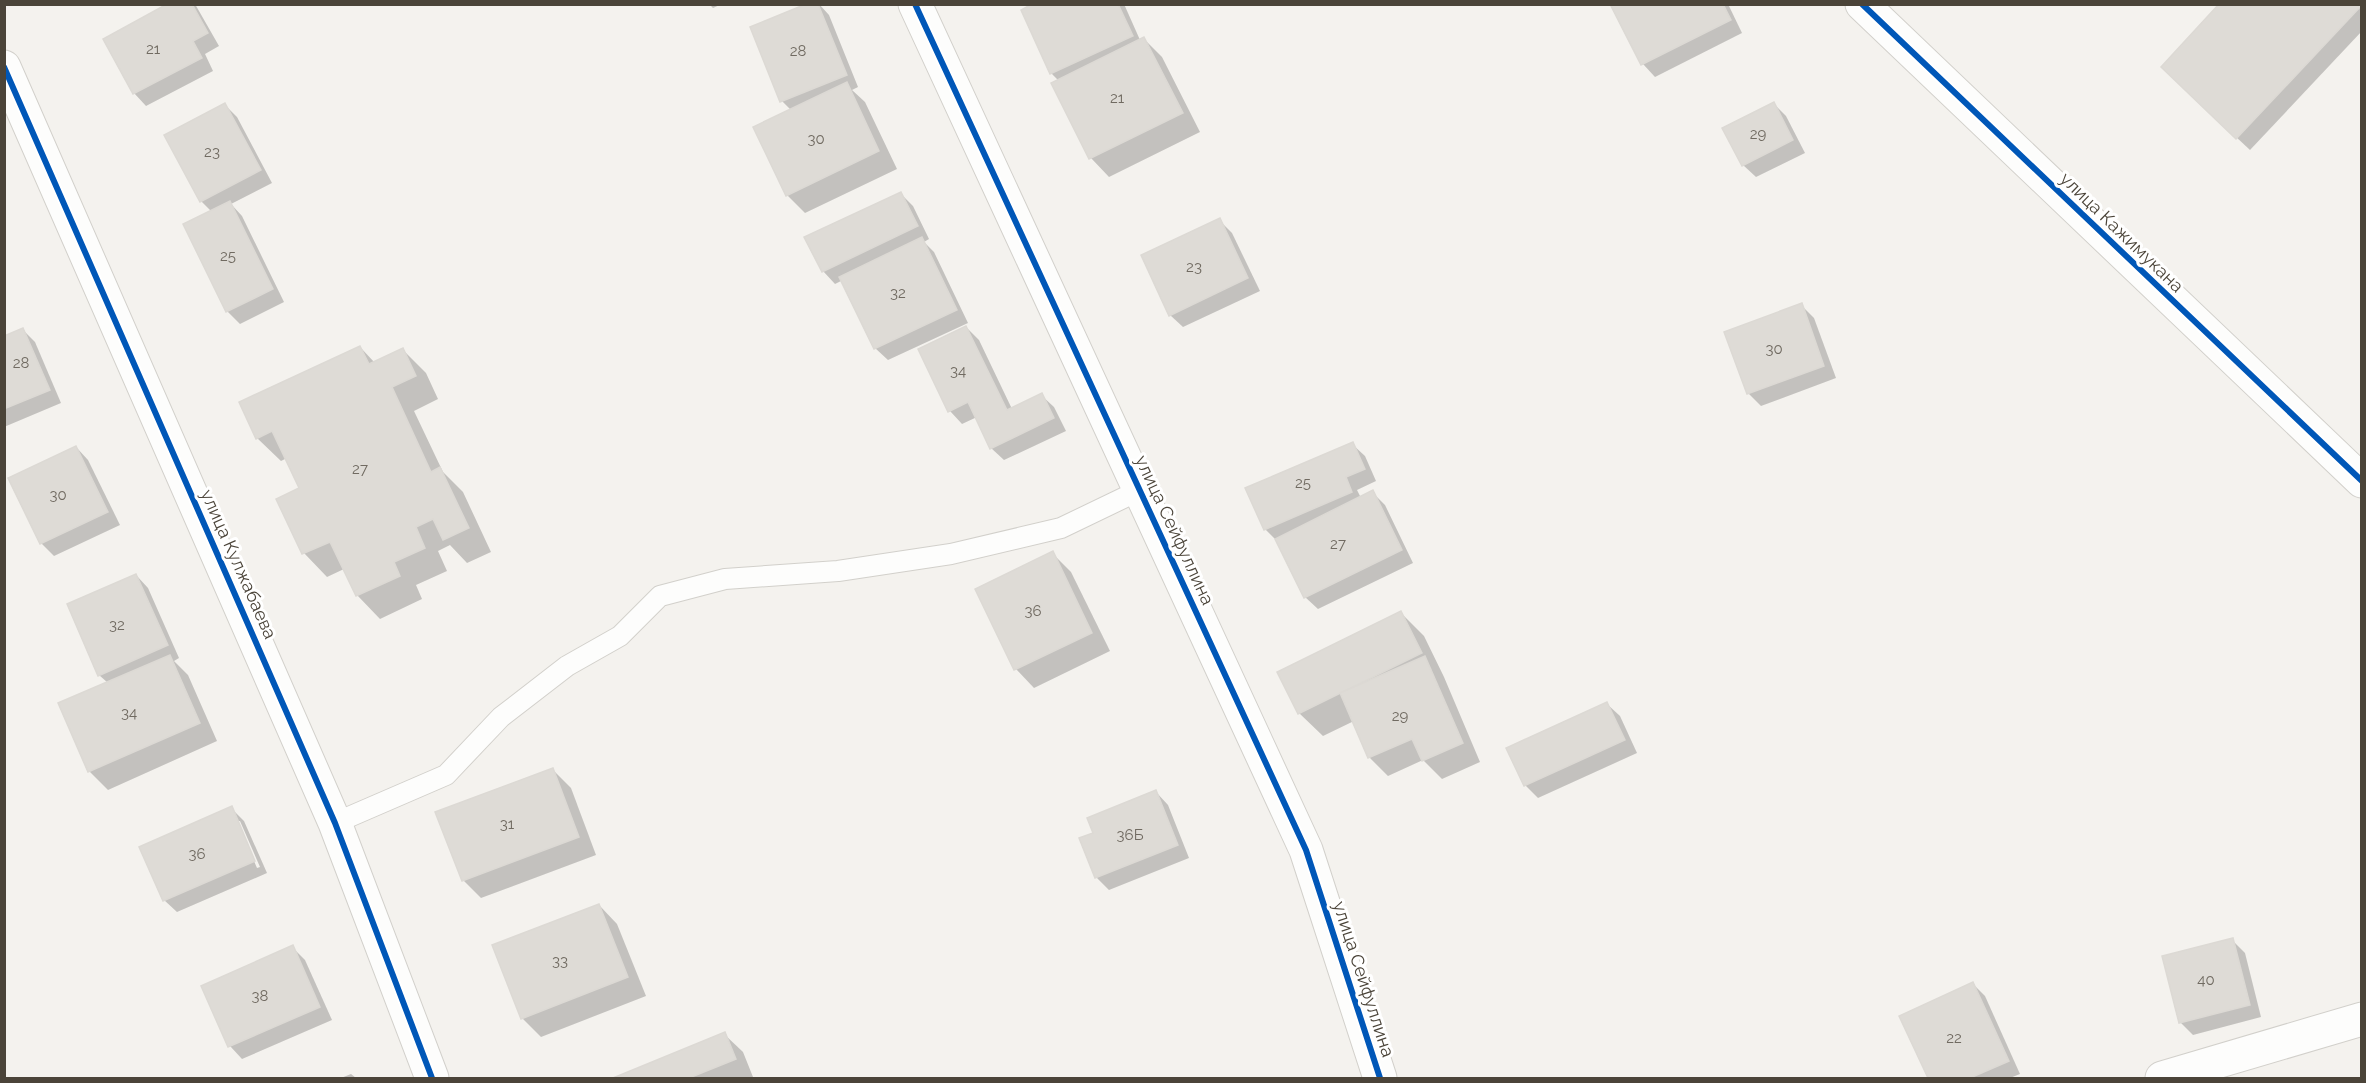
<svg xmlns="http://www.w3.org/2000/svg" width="2366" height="1083" font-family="Raleway,sans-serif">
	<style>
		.shadow { fill: #0003; fill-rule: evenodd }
		.building { fill: #dedbd6; stroke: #dcd9d4; stroke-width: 1.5 }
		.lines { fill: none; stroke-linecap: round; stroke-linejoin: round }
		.lane-casing { stroke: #d2d0cb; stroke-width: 22 }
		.street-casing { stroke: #d2d0cb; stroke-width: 35 }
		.lane { stroke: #fdfdfc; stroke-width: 20 }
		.street { stroke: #fdfdfc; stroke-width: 33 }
		.cycleway-casing { stroke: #fff; stroke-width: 10 }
		.cycleway { stroke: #0057b8; stroke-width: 6 }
		.labels { text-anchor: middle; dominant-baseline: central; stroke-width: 6; stroke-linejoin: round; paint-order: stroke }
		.number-label { font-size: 15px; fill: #706a61 }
		.street-label { font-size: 18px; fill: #4b4439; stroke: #fff }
	</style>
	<rect width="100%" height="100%" fill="#f4f2ee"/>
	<g class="shadow">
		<polygon points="170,4 195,4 219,46 205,54 213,71 146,106 134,93"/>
		<polygon points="709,4 722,4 713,8"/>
		<polygon points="810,4 819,4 829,15 858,87 852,90 865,102 897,169 805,213 787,195 791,110 782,101"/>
		<polygon points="1036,4 1124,4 1140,40 1144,39 1162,57 1200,132 1109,177 1091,158 1053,84 1059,81 1052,74 1023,11"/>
		<polygon points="1612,4 1728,4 1742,33 1655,77 1643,64"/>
		<polygon points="2362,4 2362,31 2250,150 2175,80"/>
		<polygon points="224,104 237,117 272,183 231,204 242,216 284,302 240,324 227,311 212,212 201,201"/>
		<polygon points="1774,104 1786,116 1805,153 1756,177 1743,165"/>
		<polygon points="900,193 913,206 929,239 924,242 934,252 968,323 888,360 875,348 843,280 835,284 823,271"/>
		<polygon points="1219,220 1232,233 1260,291 1183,327 1170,315"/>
		<polygon points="1801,305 1814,318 1836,378 1761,406 1748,393"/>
		<polygon points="966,327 979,340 1012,409 1041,395 1054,407 1066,431 1004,460 991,448 977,417 962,424 950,411"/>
		<polygon points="22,329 35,342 61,403 4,427 4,337"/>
		<polygon points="360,347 375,363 403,350 426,373 438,399 414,411 443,472 463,492 491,552 467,563 450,545 438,551 447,571 416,585 422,599 380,619 357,595 344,569 327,577 304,553 278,500 301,489 287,458 281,461 257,438"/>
		<polygon points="1352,444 1365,456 1376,481 1357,490 1361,498 1372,492 1385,505 1413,563 1318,609 1305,597 1277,541 1265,529"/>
		<polygon points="76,447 88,460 120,525 54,556 41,543 10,479"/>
		<polygon points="1052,553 1071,572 1110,651 1034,688 1016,669 977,590"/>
		<polygon points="136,575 148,588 179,658 174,661 188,675 217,741 108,790 89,771 108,683 99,675"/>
		<polygon points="1401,613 1424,636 1444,677 1480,762 1442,779 1423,760 1388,776 1370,758 1354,721 1323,736 1299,713"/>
		<polygon points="1607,704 1620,716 1637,753 1538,798 1526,786 1508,749"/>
		<polygon points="553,770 571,788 596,855 481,898 463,880"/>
		<polygon points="1156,792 1168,805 1189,858 1109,890 1097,878 1081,839 1095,833"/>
		<path d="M 231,808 L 244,821 L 267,873 L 177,912 L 164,900 ZM 237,821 L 240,821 L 260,867 L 257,868 Z"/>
		<polygon points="599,905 617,924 646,996 541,1037 522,1018"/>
		<polygon points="2232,940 2245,953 2261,1017 2193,1035 2180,1022"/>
		<polygon points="292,947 305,960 332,1020 242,1059 230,1046 203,986"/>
		<polygon points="1972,983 1985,996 2020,1074 2010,1078 1930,1078 1901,1017"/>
		<polygon points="724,1034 743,1052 753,1077 616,1078"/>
		<polygon points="351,1074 356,1078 341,1078"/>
	</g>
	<g class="building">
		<polygon points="167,4 192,4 208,33 193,41 202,58 133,94 103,39"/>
		<polygon points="806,4 818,4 847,75 780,102 750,27"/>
		<polygon points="1032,4 1118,4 1133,36 1050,74 1021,10"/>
		<polygon points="1610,4 1723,4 1731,20 1641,65"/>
		<polygon points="2219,4 2362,4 2362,5 2236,139 2161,67"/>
		<polygon points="1144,37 1183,113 1089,159 1051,83"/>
		<polygon points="847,82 879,151 786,196 753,127"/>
		<polygon points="1774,102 1793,140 1742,166 1722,128"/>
		<polygon points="225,103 261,170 200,202 164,135"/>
		<polygon points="901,192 918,226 822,272 804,237"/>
		<polygon points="230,201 273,289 226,312 183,224"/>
		<polygon points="1220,218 1248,278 1169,316 1141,255"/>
		<polygon points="922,237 957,310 874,349 839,277"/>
		<polygon points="1802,303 1824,366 1747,394 1724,332"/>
		<polygon points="966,326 1007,410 1042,393 1054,418 990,449 968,402 948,412 918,349"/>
		<polygon points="23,328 50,390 4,409 4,336"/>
		<polygon points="360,346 369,364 403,348 416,376 392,387 431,472 440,467 469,528 443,540 433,519 416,527 425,548 394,562 400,576 356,596 330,542 302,554 276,499 299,488 272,431 256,439 239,402"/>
		<polygon points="1353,442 1365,469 1346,477 1352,492 1264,530 1245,488"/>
		<polygon points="76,446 108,512 40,544 8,478"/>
		<polygon points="1373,490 1402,550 1304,598 1275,539"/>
		<polygon points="1053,551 1092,633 1014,670 975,589"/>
		<polygon points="136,574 168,645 98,676 67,604"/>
		<polygon points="1401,611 1422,653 1298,714 1277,672"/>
		<polygon points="170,655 200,723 88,772 58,703"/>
		<polygon points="1425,656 1463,743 1422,761 1412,739 1368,758 1340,693"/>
		<polygon points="1607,702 1625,740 1524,786 1506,748"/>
		<polygon points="553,768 579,837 462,881 435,812"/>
		<polygon points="1156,790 1178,845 1095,878 1079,838 1093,833 1087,818"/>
		<polygon points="232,806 255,861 163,901 139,847"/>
		<polygon points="599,904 628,977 521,1019 492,945"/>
		<polygon points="2233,938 2250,1005 2179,1023 2162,956"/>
		<polygon points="293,945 320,1007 228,1047 201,986"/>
		<polygon points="1973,982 2009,1061 1970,1078 1928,1078 1899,1016"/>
		<polygon points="725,1032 736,1059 689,1078 613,1078"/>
	</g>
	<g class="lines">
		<g class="lane-casing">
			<polyline id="lane" points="335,823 446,775 501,717 567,666 620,636 660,596 725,579 838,571 951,554 1061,528 1140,490"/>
		</g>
		<g class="street-casing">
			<g id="street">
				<polyline points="915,4 1306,850 1380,1078"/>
				<polyline points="1862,4 2362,481"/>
				<polyline points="4,67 335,823 432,1078"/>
				<polyline points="2162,1078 2362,1019"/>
			</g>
		</g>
		<use href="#lane" class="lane"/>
		<use href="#street" class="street"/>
		<g class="cycleway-casing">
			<g id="cycleway">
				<polyline points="915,4 1306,850 1380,1078"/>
				<polyline points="1862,4 2362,481"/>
				<polyline points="4,67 335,823 432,1078"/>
			</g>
		</g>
		<use href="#cycleway" class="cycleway"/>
	</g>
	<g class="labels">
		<g class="number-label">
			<text x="153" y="49">21</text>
			<text x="798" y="51">28</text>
			<text x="1117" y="98">21</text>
			<text x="1758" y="134">29</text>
			<text x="816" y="139">30</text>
			<text x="212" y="152">23</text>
			<text x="228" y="256">25</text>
			<text x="1194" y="267">23</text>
			<text x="898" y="293">32</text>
			<text x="1774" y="349">30</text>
			<text x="21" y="363">28</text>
			<text x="958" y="371">34</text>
			<text x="360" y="469">27</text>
			<text x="1303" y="483">25</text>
			<text x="58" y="495">30</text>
			<text x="1338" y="544">27</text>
			<text x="1033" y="611">36</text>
			<text x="117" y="625">32</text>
			<text x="129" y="713">34</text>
			<text x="1400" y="716">29</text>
			<text x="507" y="824">31</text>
			<text x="1130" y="835">36Б</text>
			<text x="197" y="854">36</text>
			<text x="560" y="961">33</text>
			<text x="2206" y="980">40</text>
			<text x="260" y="996">38</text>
			<text x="1954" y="1038">22</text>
		</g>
		<g class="street-label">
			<text transform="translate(2122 232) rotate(44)">улица Кажимукана</text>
			<text transform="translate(1175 530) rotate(65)">улица Сейфуллина</text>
			<text transform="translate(239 564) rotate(66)">улица Кулжабаева</text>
			<text transform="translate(1364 979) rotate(72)">улица Сейфуллина</text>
		</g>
	</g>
	<rect width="2366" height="1083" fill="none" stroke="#4b4439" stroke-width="12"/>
</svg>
